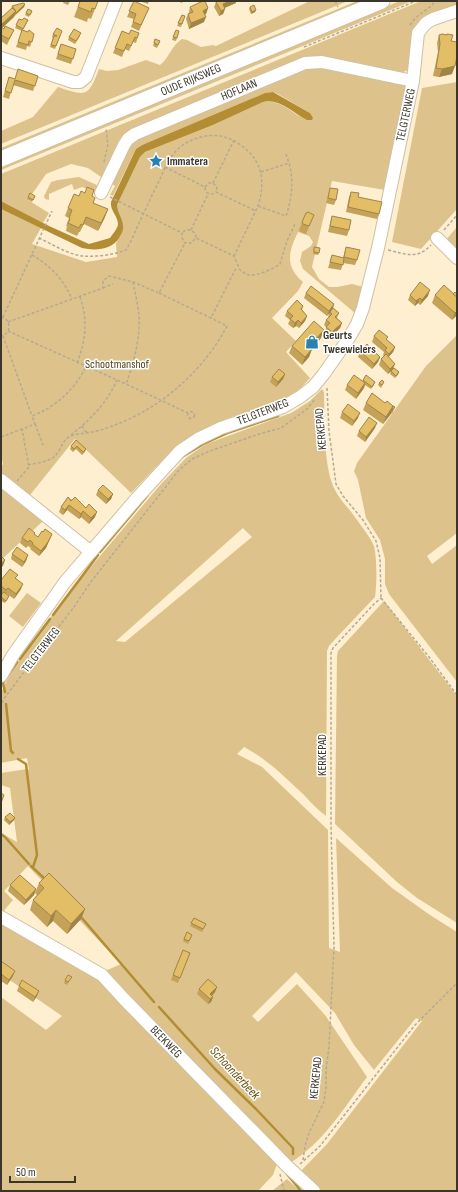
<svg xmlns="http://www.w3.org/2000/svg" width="458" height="1192" font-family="'Sofia Sans Condensed',sans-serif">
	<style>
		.green { fill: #ddc38b; fill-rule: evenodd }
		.water { fill: #b28d34 }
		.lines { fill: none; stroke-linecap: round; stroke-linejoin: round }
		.stream { stroke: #b28d34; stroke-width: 2.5 }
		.minor-casing { stroke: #cec0a3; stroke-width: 14 }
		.major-casing { stroke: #cec0a3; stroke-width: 17 }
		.path { stroke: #b4a992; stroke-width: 1.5; stroke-dasharray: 3 2; stroke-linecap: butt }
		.minor { stroke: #fff; stroke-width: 12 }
		.major { stroke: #fff; stroke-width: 15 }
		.wall { fill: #c4a359 }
		.shaded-wall { fill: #a08448 }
		.building { fill: #e4bd67; stroke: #a08448 }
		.labels { text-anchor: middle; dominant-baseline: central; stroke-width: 3; stroke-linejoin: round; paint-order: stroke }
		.street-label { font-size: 12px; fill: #3b362a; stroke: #fff }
		.poi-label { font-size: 12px; font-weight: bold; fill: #3b362a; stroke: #fff; text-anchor: start }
		.park-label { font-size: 12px; fill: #51411c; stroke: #fff }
		.water-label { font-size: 13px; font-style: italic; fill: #654b03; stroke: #fff }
	</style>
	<rect width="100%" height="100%" fill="#feefd1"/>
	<g class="green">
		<path d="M 310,1 L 348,1 L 1,144 L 1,131 L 33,117 L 58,87 C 86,96 88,98 99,69 L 107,71 L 118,70 L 146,60 L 160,65 C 169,58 171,46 182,39 L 187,40 L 201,47 L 213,45 L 216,46 Z"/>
		<polygon points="357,1 370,1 34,140 15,145 1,150 1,148"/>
		<polygon points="400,1 412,1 1,170 1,164"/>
		<path d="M 421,1 L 457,1 L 457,6 C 447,9 436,11 427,15 C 410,24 411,53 408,70 L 399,74 L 329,60 L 133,132 L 104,179 L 88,168 L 71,164 L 46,174 L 28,200 L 49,213 L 43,223 L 1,201 L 1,174 Z"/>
		<path d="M 314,65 L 406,85 L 385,190 L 332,181 L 312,267 L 319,279 L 329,287 L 337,287 L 352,284 L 364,287 L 356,314 L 303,269 L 300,261 L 302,252 L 311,246 L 313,242 L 309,236 L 298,232 C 288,253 285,266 303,282 L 298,291 L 272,318 L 296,341 L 286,352 L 310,378 L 300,389 L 284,399 L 223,420 L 199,432 L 175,447 L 131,493 L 75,439 L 30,495 L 1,473 L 1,464 L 3,465 L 1,454 L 1,209 L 41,228 L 32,244 L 86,262 L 117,257 L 116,244 L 123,228 L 117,210 L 117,205 L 140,157 L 145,152 L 213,125 L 263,102 C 277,99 288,109 299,116 L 310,113 L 278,94 L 273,92 L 265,93 L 142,145 L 136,149 L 113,196 L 110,195 L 115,186 L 112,184 L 133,139 Z"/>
		<polygon points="457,82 457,209 421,249 392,242 422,88"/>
		<polygon points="79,177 99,186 95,192 82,187 74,190 72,184 49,194 49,200 45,199 44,196 51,182 58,180"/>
		<polygon points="457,227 457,253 445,241"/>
		<polygon points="457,335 457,533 427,556 432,564 457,545 457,682 389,594 385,584 385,559 380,540 366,518 358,480 354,471 357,463 426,366"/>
		<path d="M 322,389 L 324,392 C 325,419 323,457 332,483 C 336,495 344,503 352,513 C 357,520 371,538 374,546 C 377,558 377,584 375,597 L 338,636 L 329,646 L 327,651 L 326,816 C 318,810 311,803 304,795 C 285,777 267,759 244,747 L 237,754 L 262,767 L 328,830 L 329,948 L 340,952 L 336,838 L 392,888 L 430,915 L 457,932 L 457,1191 L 318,1191 L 299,1173 L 327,1144 L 422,1021 L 416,1018 L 374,1070 L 354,1045 L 335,1013 L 296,972 L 252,1016 L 258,1022 L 297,984 L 325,1015 L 367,1077 C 344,1108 323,1143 290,1163 L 103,972 L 121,964 L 28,866 L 4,891 L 13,900 L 2,913 L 1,912 L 1,833 L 17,842 L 10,788 L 1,785 L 1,773 L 27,769 L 29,770 L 27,758 L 1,763 L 1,693 L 6,682 L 19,660 L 67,595 L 161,484 L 186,458 L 206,444 L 291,413 L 310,401 ZM 243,528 L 252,537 L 125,642 L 116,641 Z"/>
		<polygon points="1,489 43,521 1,560"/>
		<polygon points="27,593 41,603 23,627 9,616"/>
		<polygon points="384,601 457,696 457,923 417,898 397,882 335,824 337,656 338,651"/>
		<polygon points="1,920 94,975 121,1002 204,1090 277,1164 273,1175 258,1191 1,1191 1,997 46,1030 62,1016 1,974"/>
		<polygon points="287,1179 300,1191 272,1191"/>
	</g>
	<path class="water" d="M 273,92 L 310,113 L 313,118 L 312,120 L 307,120 C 293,113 279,98 263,102 L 213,125 L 145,152 L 140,157 L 117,205 C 117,212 123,219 123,226 C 124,230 121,234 119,238 C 112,250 95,251 82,248 L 1,209 L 1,201 L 49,226 L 89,244 L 110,238 C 112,235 118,228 118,224 C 118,216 110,211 111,202 L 136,149 L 142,145 L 265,93 Z"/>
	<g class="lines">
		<g class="stream">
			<polyline points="182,457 205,443 227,433 278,416"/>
			<polyline points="100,552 147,496"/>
			<polyline points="53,615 98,555"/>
			<polyline points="20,659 50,619"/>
			<polyline points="5,692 3,683 17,662"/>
			<polyline points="6,704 11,751 13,753"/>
			<polyline points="18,759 26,764 37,855 33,867"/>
			<polyline points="1,834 5,837 29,864"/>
			<polyline points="31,866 46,880"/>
			<polyline points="81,917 154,1002"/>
			<polyline points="159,1007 215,1069 256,1109 293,1148 293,1154"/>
			<polyline points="287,1174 301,1191"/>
		</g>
		<g class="minor-casing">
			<g id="minor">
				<polyline points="1,58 73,82 80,82 86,77 116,1"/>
				<polyline points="101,193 124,145 128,139 135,134 305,63 322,62 413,81"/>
				<polyline points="437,238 457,258"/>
				<polyline points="1,480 91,552"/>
				<polyline points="1,676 13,655 65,582 137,498 180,451 198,439 221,428 283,407 300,397 313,387 323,375 347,341 357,324 363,308 378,248 413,81 418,33 426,23 433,19 457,11"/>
				<polyline points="1,917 102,975 124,999 287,1166 314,1191"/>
			</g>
		</g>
		<g class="major-casing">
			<polyline id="major" points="1,159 382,1"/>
		</g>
		<g class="path">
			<polyline points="335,1 338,7"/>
			<path d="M 410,25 C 418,12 429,11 435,1"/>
			<polyline points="304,47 416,1"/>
			<polyline points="286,154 289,163"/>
			<polyline points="104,162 108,144 106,129"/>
			<path d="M 165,167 L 205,187 C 205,194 211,196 216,192 L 256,211"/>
			<polyline points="213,183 234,140"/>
			<polyline points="205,187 209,183 213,183 217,187 216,192"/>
			<path d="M 110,197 L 182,233 L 182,238 L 185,243 L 191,243 L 196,238 L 234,256 L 240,270 C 243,272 245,274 249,275 C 258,276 273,269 280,264 L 287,241 L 295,224"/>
			<path d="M 258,206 L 286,216 C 292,198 294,181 289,163 L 261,172"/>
			<polyline points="191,230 208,194"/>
			<polyline points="444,230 457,215"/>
			<path d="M 183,232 L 186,230 C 192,229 196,233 196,238"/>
			<path d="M 39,238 C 52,244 69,255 83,256 C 96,257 113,255 126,250 C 131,242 135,232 139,223 C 146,208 153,193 160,179 C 165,168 170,156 179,148 C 187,141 196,138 206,136 C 223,133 238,141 250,153 C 264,168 264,187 258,206 L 234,256"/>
			<path d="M 388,250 C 406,254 417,260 431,245"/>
			<path d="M 32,255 C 51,266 63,279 72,299"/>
			<path d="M 133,282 C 135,293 138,305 139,316 C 140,340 134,362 126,384 L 188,413"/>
			<polyline points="103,288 113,284"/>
			<polyline points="159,293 211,318 235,270 238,268"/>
			<path d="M 1,317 L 7,320 C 11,327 9,334 1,336"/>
			<polyline points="3,317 52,211"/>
			<polyline points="8,322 103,288 103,281 109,276 133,282 159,293 185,243"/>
			<polyline points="8,331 126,384"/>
			<polyline points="3,336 32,416"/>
			<path d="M 77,363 C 86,340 88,320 80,297"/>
			<polyline points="327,388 329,431 336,484 343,496 363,520 376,541 380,558 381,598"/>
			<circle cx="191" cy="415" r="3.5"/>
			<polyline points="35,424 43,445"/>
			<polyline points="82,426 85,431 87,432"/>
			<path d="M 71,435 C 90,420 107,403 117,380"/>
			<polyline points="1,437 22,429"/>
			<path d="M 28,465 C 36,463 48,462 54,457 C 61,451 62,439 71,436 C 75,434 81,434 86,433 C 94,432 102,430 109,427 C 158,411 203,372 227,326 L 211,318"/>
			<path d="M 17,481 L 29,467 L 22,429 L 35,424 L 32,416 C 57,406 74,390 86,367"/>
			<polyline points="381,598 429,657 457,695"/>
			<polyline points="1,708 3,700 27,668 74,607 90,583 179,470 192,459 210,451 259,434 281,428 307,409 315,399"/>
			<polyline points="303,1160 305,1146 309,1133 324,1102 326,1087 326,1070 329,1047 334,947 331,825 331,653 333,648 374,604 381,598"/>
			<polyline points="300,1164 320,1146 415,1025 457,983"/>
			<polyline points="280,1174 284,1191"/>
		</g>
		<use href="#minor" class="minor"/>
		<use href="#major" class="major"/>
	</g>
	<g class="wall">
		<polygon points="64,1 70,1 68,5 63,3"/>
		<polygon points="80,1 98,1 91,19 88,18 87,22 74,17"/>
		<polygon points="134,1 149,8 139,31 131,27 134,19 127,17"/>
		<polygon points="139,1 149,1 148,4"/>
		<polygon points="177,1 183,1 182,3"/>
		<polygon points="218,1 236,1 236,3 225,8 223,14 219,16 214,7 216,2"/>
		<polygon points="25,4 24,7 2,28 4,29 14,30 7,45 1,41 1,18 11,9 12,6"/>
		<polygon points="190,7 208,8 206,14 205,14 204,22 189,29 186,19 188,14 189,13 189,12"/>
		<polygon points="250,7 256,10 255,12 251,14 249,9"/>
		<polygon points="28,9 32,11 29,17 25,15"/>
		<polygon points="182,15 185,16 181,27 177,26"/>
		<polygon points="19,19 22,20 28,20 23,30 34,34 30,47 27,46 26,50 16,47 22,31 15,28"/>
		<polygon points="176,30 179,31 176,41 172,40"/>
		<polygon points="62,31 55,49 50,47 53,38 52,37 53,34"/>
		<polygon points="122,31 129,34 139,33 136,43 133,42 129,51 125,49 122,57 113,53"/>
		<polygon points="439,35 451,41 452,74 439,77 433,76 438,52 437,43"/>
		<polygon points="80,36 75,44 68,40 69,37"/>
		<polygon points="155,39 160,41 157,48 153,46"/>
		<polygon points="61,44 76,49 71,64 56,59"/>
		<polygon points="38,76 33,91 13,85 9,99 3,97 9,77 14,79"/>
		<polygon points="330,188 336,200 334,205 326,203"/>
		<polygon points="351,192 379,214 377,219 346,212 349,197"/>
		<polygon points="35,196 32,202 27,199 28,197"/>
		<polygon points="79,196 92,196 94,203 105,217 98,231 84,224 80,232 79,232 77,236 66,231 67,226 66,226 69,218 65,216 68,208"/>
		<polygon points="306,213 314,215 306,234 300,232 299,230"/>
		<polygon points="332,216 349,230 347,236 328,232"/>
		<polygon points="314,247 319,253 318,255 313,254"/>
		<polygon points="346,247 357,260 355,265 343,263 341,270 328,268 332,255 343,258"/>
		<polygon points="306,293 333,309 339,313 337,318 342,323 340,328 330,338 325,332 326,327 324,325 326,320 328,318 329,313 327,316 304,298"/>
		<polygon points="453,294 457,294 457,315 452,320 432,303 435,295"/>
		<polygon points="410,295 428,296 420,305 418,303 415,306 408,300"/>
		<polygon points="303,306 302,310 307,316 305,321 299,328 296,326 293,328 288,324 290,320 285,316 287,311"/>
		<polygon points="374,336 388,337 386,340 395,347 393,352 388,357 393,369 399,372 398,375 395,378 390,374 391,371 388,374 379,365 381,359 384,356 383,355 384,352 372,342"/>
		<polygon points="321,338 312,349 309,357 302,365 289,353 292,346"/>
		<polygon points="360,351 380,357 378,362 372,369 358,357"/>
		<polygon points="285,374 283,379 276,387 270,382 272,377"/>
		<polygon points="363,380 375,382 374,385 371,389 365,385 364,388 356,399 345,390 347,385 362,381"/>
		<polygon points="384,382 381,388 378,385 379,383"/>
		<polygon points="366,403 385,403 395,407 392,414 391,413 383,424 363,410"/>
		<polygon points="342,412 358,418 352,426 340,418"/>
		<polygon points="375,428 365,442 357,436 359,431"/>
		<polygon points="76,440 86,449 85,452 82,455 76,449 73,452 70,449 71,446"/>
		<polygon points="98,490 113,494 111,499 106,504 96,495"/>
		<polygon points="68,497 95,517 89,524 81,517 79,519 67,510 63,515 59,512 61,507"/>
		<polygon points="43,532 52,534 46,548 39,556 30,549 31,548 28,546 26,548 20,543 22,538 35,535 38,537"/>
		<polygon points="12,554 28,555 26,561 22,567 11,559"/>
		<polygon points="16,578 21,589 14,599 6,593 8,598 5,603 1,601 1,595 2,594 1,593 1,580"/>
		<polygon points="5,817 15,818 14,820 9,825 4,820"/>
		<polygon points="39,883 85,909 81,919 67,934 53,921 47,927 30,910 33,900 37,895 35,893"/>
		<polygon points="10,885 36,889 34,895 24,905 8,891"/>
		<polygon points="194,918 206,924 202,932 190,926"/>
		<polygon points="187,932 192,935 188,944 183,941"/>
		<polygon points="183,950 190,953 178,983 171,980"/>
		<polygon points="1,961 13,976 7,985 1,981"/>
		<polygon points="72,977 67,985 64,983 65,980"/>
		<polygon points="19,986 37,996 33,1002 17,991"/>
		<polygon points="217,987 215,992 212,996 213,997 211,1002 208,1004 197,994 199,989"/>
	</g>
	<g class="shaded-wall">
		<polygon points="230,1 236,1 236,3 221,9 223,4"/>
		<polygon points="25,4 24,7 15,15 16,13"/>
		<polygon points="208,8 206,14 201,16 203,11"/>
		<polygon points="225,9 223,14 219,16 221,11"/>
		<polygon points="256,10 255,12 251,14 252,12"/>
		<polygon points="16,11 14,17 1,29 1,25"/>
		<polygon points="206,17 204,22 189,29 191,23"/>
		<polygon points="455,66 452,74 439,77 442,69"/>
		<polygon points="108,209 105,217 98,231 101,223"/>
		<polygon points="430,290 428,296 420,305 422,300"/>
		<polygon points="420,298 418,303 415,306 416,301"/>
		<polygon points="334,304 333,309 327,316 329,311"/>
		<polygon points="457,311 457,315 452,320 455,313"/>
		<polygon points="307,316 305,321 299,328 301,323"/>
		<polygon points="298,320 296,326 293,328 295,323"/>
		<polygon points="342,323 340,328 330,338 332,332"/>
		<polygon points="324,330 321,338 306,354 309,346"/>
		<polygon points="395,347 393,352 387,359 389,354"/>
		<polygon points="312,349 309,357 302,365 305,357"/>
		<polygon points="380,357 378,362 372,369 374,364"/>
		<polygon points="395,364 393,369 388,374 390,369"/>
		<polygon points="285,374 283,379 276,387 278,382"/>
		<polygon points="365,383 364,388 356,399 358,393"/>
		<polygon points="393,406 391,414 383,424 386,417"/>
		<polygon points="360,413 358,418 352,426 354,421"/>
		<polygon points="377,423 375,428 365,442 366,437"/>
		<polygon points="113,494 111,499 106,504 108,499"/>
		<polygon points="69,505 67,510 63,515 65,510"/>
		<polygon points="83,511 81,517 79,519 81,514"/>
		<polygon points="97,512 95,517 89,524 91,518"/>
		<polygon points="52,534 46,548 39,556 41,551"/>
		<polygon points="28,555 26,561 22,567 24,562"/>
		<polygon points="5,560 3,566 1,567 1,564"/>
		<polygon points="23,584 21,589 14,599 16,594"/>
		<polygon points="15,818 14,820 9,825 10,822"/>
		<polygon points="36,889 34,895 24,905 26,900"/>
		<polygon points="85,909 81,919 67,934 71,924"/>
		<polygon points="56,910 53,921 47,927 51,916"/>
		<polygon points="15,971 13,976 7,985 9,980"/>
		<polygon points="217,987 215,992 210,998 210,994"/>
		<polygon points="39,991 37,996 33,1002 35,997"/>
		<polygon points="213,997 211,1002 208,1004 210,999"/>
	</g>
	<g class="building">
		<polygon points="80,1 98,1 95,9 92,8 91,12 78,7"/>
		<polygon points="134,1 149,8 141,25 133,22 136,14 129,11"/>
		<polygon points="203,1 205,1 208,8 203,11 206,17 191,23 188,14 193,12 190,7"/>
		<polygon points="218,1 230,1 223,4 225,9 221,11 216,2"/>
		<polygon points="23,3 25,4 16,13 15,12 16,11 12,6"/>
		<polygon points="254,5 256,10 252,12 250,7"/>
		<polygon points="12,8 16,11 1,25 1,18"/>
		<polygon points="28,9 32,11 30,15 26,13"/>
		<polygon points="182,15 185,16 182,24 178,23"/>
		<polygon points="24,18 28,20 23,29 16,25 19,19 22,20"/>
		<polygon points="5,26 14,30 9,39 1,35 1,27 4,29"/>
		<polygon points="57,28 62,31 56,46 51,45 54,36 57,36 53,34"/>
		<polygon points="74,29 81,33 76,41 69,37"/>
		<polygon points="22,30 28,32 29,30 34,34 32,42 29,41 28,45 18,42"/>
		<polygon points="131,30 139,33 137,38 135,37 131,46 127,44 124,51 115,48 122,31 129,34"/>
		<polygon points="176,30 179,31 177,38 173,37"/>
		<polygon points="442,34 447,35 447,34 453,35 451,41 457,42 457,56 455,66 442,69 436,68 440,44 439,35"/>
		<polygon points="155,39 160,41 158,45 154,43"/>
		<polygon points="61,44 76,49 73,59 58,54"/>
		<polygon points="18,69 38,76 35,86 15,80 11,93 5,91 9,77 15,79"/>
		<polygon points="87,187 94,190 92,196 95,198 93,203 108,209 101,223 86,217 83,225 81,224 79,228 68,223 70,219 69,218 72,210 68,208 74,194 79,196 81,191 85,193"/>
		<polygon points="330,188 338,189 336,200 328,198"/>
		<polygon points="351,192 359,193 358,197 382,202 379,214 348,207"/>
		<polygon points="30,193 35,196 33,200 28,197"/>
		<polygon points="308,212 314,215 309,226 303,224 302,222 306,213"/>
		<polygon points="332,216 351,220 349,230 330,226"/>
		<polygon points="314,247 320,248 319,253 314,252"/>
		<polygon points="346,247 360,250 357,260 344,257"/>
		<polygon points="332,255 344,258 343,265 330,262"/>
		<polygon points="420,282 430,290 422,300 420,298 416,301 410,295"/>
		<polygon points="444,285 457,297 457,311 455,313 435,295"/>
		<polygon points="311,286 334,304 329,311 306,293"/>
		<polygon points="455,292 457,294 457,297 453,294"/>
		<polygon points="297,300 303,306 301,309 307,316 301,323 298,320 295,323 290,319 293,316 287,311"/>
		<polygon points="333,308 339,313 335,317 342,323 332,332 326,327 330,323 326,320 332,314 330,312"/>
		<polygon points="314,321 324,330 309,346 312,349 305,357 292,346"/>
		<polygon points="379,330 388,337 386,339 395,347 389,354 385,350 387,348 374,336"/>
		<polygon points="367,344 380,357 374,364 360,351"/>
		<polygon points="386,354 395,364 390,369 381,359"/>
		<polygon points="394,368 399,372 396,376 391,371"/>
		<polygon points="279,369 285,374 278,382 272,377"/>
		<polygon points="354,375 365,383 358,393 347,385"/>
		<polygon points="366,375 375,382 372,387 363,380"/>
		<polygon points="382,380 384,382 382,385 379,383"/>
		<polygon points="372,393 385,403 387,401 393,406 386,417 366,403"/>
		<polygon points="348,404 360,413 354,421 342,412"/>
		<polygon points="393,406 395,407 392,411"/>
		<polygon points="369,417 377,423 366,437 359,431"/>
		<polygon points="76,440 86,449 83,452 77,446 74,449 71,446"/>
		<polygon points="103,485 113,494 108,499 98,490"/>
		<polygon points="68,497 71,501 75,497 86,508 89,504 97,512 91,518 83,511 81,514 69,505 65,510 61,507"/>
		<polygon points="29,528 35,533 34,534 38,537 42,531 43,532 45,529 52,534 48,542 41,551 32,544 33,543 30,540 28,542 22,538"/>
		<polygon points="17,547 28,555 24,562 12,554"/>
		<polygon points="1,556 5,560 1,564"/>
		<polygon points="10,569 18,575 15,578 23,584 16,594 8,588 6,590 1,586 1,580"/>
		<polygon points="4,592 9,596 6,601 1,597 1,595"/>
		<polygon points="1,793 4,795 1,803"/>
		<polygon points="10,813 15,818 10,822 5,817"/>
		<polygon points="49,873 85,909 71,924 56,910 51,916 33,900 44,888 39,883"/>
		<polygon points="20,875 36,889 26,900 10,885"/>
		<polygon points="194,918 206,924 203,929 191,923"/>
		<polygon points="187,932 192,935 189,941 184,939"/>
		<polygon points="183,950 190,953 180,978 173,975"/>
		<polygon points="1,961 15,971 9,980 1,974"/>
		<polygon points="68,975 72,977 68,982 65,980"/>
		<polygon points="208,979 217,987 210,994 213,997 210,999 199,989"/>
		<polygon points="22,980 39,991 35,997 19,986"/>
	</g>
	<defs>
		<g id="sight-bare" transform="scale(1.08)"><path d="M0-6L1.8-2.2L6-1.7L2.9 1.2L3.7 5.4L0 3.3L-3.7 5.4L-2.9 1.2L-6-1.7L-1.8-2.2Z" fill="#2882b0" stroke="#fff" stroke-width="2.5" paint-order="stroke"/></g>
		<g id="shop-bare" transform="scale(1.08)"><path d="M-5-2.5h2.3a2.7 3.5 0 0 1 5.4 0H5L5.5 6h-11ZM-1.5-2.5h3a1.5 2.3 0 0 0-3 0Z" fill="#2882b0" stroke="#fff" stroke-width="2.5" paint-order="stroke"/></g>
	</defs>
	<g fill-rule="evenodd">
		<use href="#sight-bare" x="156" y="161"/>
		<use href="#shop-bare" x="312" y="342"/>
	</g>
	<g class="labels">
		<g class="street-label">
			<text transform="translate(191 80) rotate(-23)">OUDE RIJKSWEG</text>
			<text transform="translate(239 90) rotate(-23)">HOFLAAN</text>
			<text transform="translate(406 115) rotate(-78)">TELGTERWEG</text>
			<text transform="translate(263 412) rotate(-21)">TELGTERWEG</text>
			<text transform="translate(321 429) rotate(-95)">KERKEPAD</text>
			<text transform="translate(41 650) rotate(-52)">TELGTERWEG</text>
			<text transform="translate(322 755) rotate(-90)">KERKEPAD</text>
			<text transform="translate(166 1042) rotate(46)">BEEKWEG</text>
			<text transform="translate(316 1078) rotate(-84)">KERKEPAD</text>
		</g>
		<g class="poi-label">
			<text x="167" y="161">Immatera</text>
			<text x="323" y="335">Geurts<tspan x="323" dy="14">Tweewielers</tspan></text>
		</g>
		<g class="park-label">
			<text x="117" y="364">Schootmanshof</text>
		</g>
		<g class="water-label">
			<text transform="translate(235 1073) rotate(47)">Schoonderbeek</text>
		</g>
	</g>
	<rect width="458" height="1192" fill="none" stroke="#3b362a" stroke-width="4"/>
	<path d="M10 1176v6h65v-6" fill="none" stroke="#3b362a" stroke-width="2"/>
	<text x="16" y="1176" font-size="12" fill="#3b362a" stroke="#ffffff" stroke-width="3" paint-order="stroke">50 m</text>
</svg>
